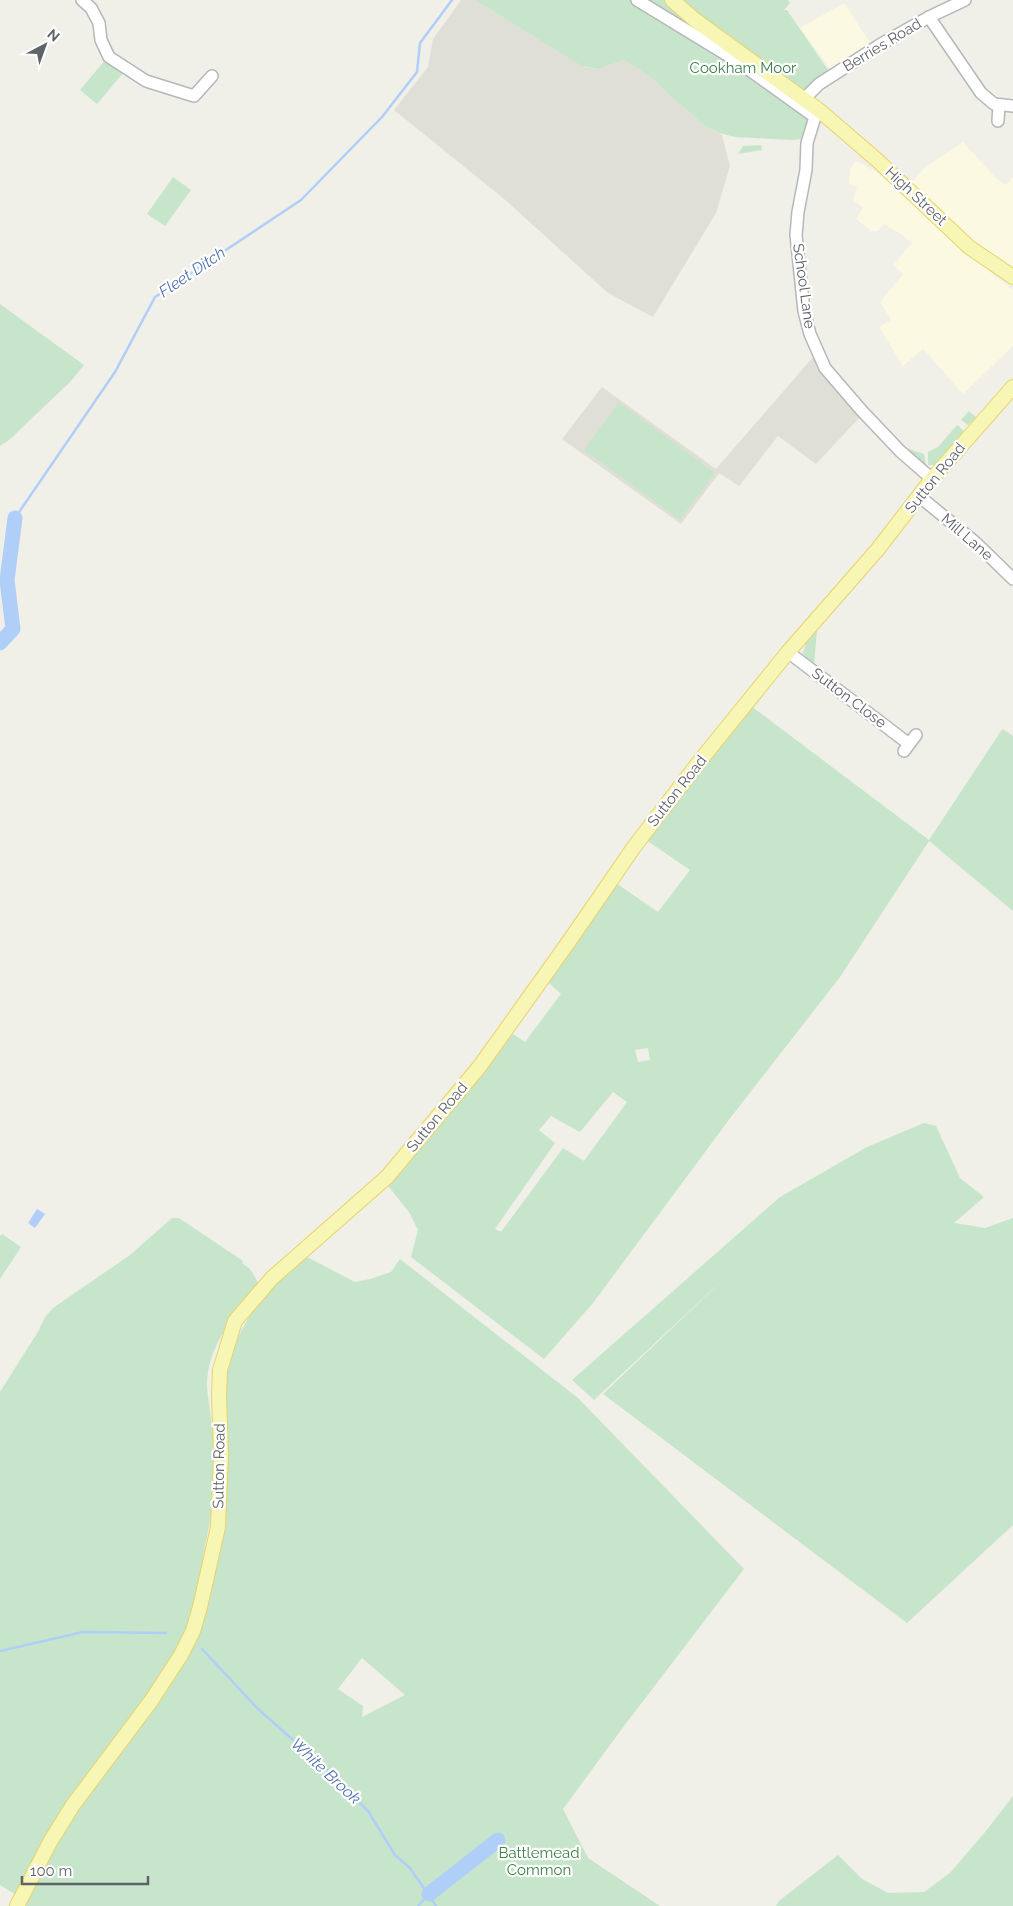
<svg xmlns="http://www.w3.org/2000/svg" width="1013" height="1906" font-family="Raleway,sans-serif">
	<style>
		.commercial { fill: #fbf9e2 }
		.education { fill: #e0dfd7 }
		.green { fill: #c7e5cb; fill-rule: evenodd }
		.water { fill: #b0cff8 }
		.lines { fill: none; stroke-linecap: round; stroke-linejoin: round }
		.stream { stroke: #b0cff8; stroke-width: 2.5 }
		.river { stroke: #b0cff8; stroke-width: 15 }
		.minor-casing { stroke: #b5b7bb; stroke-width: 14 }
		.major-casing { stroke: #e6d46b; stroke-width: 16 }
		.minor { stroke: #fff; stroke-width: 11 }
		.major { stroke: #f8f6b5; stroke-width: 14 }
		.labels { text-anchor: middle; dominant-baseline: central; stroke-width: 4.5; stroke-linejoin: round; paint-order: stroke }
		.street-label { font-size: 15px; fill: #5f6267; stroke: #fff }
		.park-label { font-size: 15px; fill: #3d8049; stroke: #fff }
		.water-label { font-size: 16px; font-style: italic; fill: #5173b2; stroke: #fff }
	</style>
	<rect width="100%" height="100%" fill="#f0efe8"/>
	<g class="commercial">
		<polygon points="844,3 871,44 830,69 800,28"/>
		<polygon points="963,142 997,179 1006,185 1013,177 1013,273 972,243 911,185 912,182 925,167"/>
		<polygon points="856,161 877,172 968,254 1013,290 1013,346 963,394 923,349 903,366 879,327 891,320 880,302 903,274 893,265 912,243 901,234 884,224 878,231 871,231 856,219 863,208 853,200 857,187 849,184 850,169"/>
	</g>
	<g class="education">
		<polygon points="461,0 475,0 585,67 599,69 624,60 652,78 670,96 690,113 705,126 722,135 730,166 716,213 653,317 608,293 503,198 394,110 428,67 433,39"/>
		<polygon points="813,357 815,360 816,366 831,381 860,417 816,464 778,436 739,486 719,473 681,524 562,439 602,387 716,469"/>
	</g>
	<g class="green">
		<polygon points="475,0 788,0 790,3 784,10 787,10 828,70 808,90 807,128 801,139 791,140 735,137 719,133 705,126 690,113 670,96 652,78 624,60 599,69 582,66"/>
		<polygon points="106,59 123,73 97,104 80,90"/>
		<polygon points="761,145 762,150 738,154 743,146"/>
		<polygon points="173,177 191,190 165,226 147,214"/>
		<polygon points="0,304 84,365 71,381 9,440 0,446"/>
		<polygon points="619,402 715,473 680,520 584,450"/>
		<polygon points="969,411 976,417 968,425 961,420"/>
		<polygon points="957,425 964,431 934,465 928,465 928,452 938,447"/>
		<polygon points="903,447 924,454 926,465"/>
		<polygon points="817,629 814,666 803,654 806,642"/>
		<path d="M 751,706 L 929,840 L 1001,731 L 1003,729 L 1013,736 L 1013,911 L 929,841 L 840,977 L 731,1117 L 593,1303 L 544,1359 L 411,1257 L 418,1230 L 409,1212 L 385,1182 L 513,1034 L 525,1042 L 561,994 L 548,982 L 616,883 L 658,912 L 690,870 L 646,840 ZM 648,1048 L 650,1060 L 638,1062 L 635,1050 ZM 613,1092 L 627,1102 L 584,1161 L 563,1148 L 501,1232 L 495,1229 L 555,1143 L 539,1130 L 551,1116 L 580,1132 Z"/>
		<polygon points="924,1123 936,1126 960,1178 984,1197 953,1224 955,1223 985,1228 1013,1218 1013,1525 907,1623 603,1394 730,1273 594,1400 572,1380 780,1197 867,1147"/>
		<path d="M 172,1218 L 179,1218 L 243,1261 L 242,1263 L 250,1269 L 259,1284 C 236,1313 208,1344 207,1384 C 207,1393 209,1402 210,1411 C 213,1436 217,1462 215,1487 C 213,1512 206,1538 202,1563 L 212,1578 C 230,1531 227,1478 226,1427 C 225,1409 222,1388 227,1370 C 239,1319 267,1290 305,1256 L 355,1282 L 370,1279 L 391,1272 L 400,1259 L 578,1398 L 744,1569 L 624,1726 L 563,1809 L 588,1858 L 660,1906 L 22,1906 L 16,1895 L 0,1885 L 0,1392 L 39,1330 L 45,1317 L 53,1308 L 130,1255 ZM 362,1658 L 405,1695 L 362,1717 L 363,1706 L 338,1689 Z"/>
		<polygon points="2,1234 21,1247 0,1279 0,1236"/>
		<polygon points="1013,1796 1013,1906 776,1906 779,1901 838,1855 862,1879 888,1893 924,1892 950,1873 986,1831"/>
	</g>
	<polygon class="water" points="37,1209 45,1214 35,1228 28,1223"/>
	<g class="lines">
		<g class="stream">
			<polyline points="15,518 115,372 155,297 301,200 382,117 417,72 420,43 452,0"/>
			<polyline points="202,1649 258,1709 326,1769 368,1811 395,1855 410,1868 436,1906"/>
			<polyline points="0,1651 83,1632 166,1633"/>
			<polyline points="418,1906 429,1894"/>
		</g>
		<g class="river">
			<polyline points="0,643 13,629 7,580 15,518"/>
			<polyline points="429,1894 498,1840"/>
		</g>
		<g class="minor-casing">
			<g id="minor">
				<polyline points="82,0 91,8 99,23 101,40 109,57 146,81 194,96 212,76"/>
				<polyline points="637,0 737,61 815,117"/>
				<polyline points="929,17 981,93 994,104 1013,106"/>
				<polyline points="804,99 819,84 883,43 929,17 965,0"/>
				<polyline points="820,111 815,117 807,143 806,170 798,212 796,235 804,311 810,334 825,368 862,411 900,451 932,479"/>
				<polyline points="998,121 999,105"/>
				<polyline points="919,496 976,543 1013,579"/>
				<polyline points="788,652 909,744"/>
				<polyline points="904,751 916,735"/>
			</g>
		</g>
		<g class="major-casing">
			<g id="major">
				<polyline points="672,0 695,20 820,111 877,160 969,247 1013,277"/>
				<polyline points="17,1906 50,1842 73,1805 151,1701 181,1655 193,1631 200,1607 218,1527 221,1455 219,1395 220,1370 235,1321 272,1278 387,1177 480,1066 570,940 634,847 695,767 788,652 878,549 932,479 1013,387"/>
			</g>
		</g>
		<use href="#minor" class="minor"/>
		<use href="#major" class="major"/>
	</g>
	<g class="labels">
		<g class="street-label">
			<text transform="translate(882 45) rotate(-31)">Berries Road</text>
			<text transform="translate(916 196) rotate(43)">High Street</text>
			<text transform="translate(804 286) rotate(82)">School Lane</text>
			<text transform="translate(935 478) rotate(-51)">Sutton Road</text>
			<text transform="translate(967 537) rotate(41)">Mill Lane</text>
			<text transform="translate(849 698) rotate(37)">Sutton Close</text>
			<text transform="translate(677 791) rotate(-52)">Sutton Road</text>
			<text transform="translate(437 1117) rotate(-50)">Sutton Road</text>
			<text transform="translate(219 1466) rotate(-89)">Sutton Road</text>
		</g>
		<g class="park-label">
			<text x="743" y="68">Cookham Moor</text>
			<text x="539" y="1853">Battlemead<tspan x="539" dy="17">Common</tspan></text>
		</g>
		<g class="water-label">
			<text transform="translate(192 272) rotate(-34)">Fleet Ditch</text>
			<text transform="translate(326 1771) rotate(43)">White Brook</text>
		</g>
	</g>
	<g transform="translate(45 45) rotate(41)" stroke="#ffffff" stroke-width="4" paint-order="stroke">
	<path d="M0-4L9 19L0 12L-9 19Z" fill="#5f6267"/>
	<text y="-8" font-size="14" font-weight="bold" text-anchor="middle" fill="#5f6267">N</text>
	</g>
	<path d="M22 1876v8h126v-8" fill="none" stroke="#5f6267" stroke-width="2.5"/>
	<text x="30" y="1876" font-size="15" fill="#5f6267" stroke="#ffffff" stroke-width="4" paint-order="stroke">100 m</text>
</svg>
